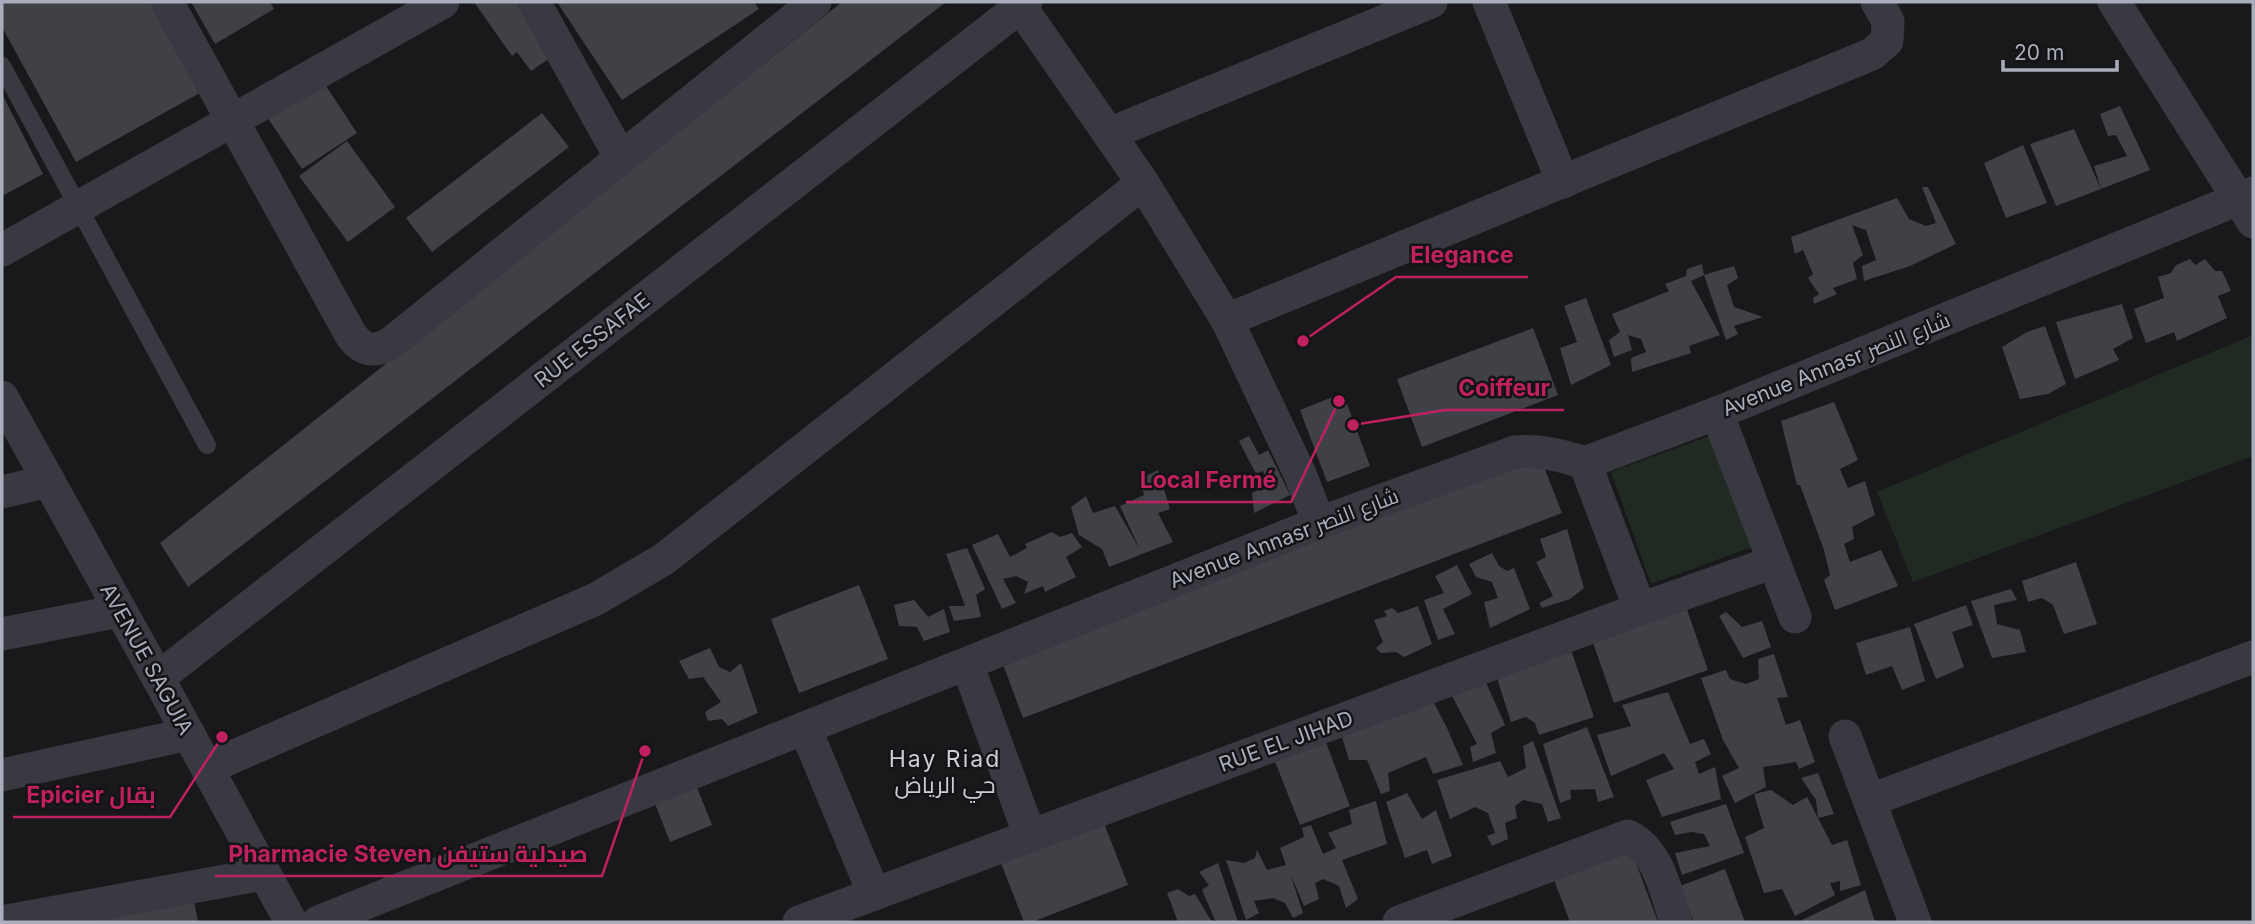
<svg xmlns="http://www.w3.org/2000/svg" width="2255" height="924" font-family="Inter,Cairo,sans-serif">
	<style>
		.green { fill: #202a22 }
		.building { fill: #404146 }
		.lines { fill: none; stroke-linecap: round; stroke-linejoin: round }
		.lane { stroke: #393a41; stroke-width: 18 }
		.street { stroke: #393a41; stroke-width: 33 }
		.labels { text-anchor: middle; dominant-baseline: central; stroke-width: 5; stroke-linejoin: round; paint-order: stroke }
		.street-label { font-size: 21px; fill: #aaaebc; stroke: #141416 }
		.neighbourhood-label { font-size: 23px; letter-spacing: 2px; fill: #cbced7; stroke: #141416 }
		.leader { fill: none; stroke: #c12060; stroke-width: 2.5 }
		.callout-dot { fill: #c12060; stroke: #141416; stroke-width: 2.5 }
		.callout-label { font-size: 23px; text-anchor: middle; font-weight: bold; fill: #c12060; stroke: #141416; stroke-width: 5; stroke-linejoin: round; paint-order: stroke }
	</style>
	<rect width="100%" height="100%" fill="#19191b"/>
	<g class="green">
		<polygon points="2253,335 2253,456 1913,582 1877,492"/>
		<polygon points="1712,435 1752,547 1651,584 1611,472"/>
	</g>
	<g class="building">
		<polygon points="2,2 156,2 205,90 76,162 2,27"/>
		<polygon points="191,2 270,2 274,9 215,44"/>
		<polygon points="474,2 520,2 556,54 531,71 517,52 512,56"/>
		<polygon points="557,2 754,2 759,9 622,100"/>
		<polygon points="842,2 946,2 188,587 160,543"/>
		<polygon points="320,77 357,133 302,169 265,114"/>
		<polygon points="2,94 43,174 2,196"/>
		<polygon points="2120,106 2150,170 2101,189 2094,166 2127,156 2116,135 2108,136 2100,114"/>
		<polygon points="542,113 569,147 432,252 406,218"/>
		<polygon points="2074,129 2101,189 2056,206 2030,144"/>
		<polygon points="347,141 395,207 348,242 299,176"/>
		<polygon points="2023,145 2047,203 2006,218 1984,163"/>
		<polygon points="1922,187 1928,187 1956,244 1910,266 1864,281 1862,266 1876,260 1866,230 1852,225 1863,255 1853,263 1857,279 1833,288 1837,294 1814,304 1813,298 1819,294 1808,278 1813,274 1803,250 1795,254 1791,237 1897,198 1909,219 1926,226 1936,223"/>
		<polygon points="2190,259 2195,265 2205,259 2215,271 2222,271 2231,291 2218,296 2227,318 2177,341 2174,332 2146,343 2134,309 2164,298 2158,277 2171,273 2176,265"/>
		<polygon points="1702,264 1704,275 1734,266 1738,278 1727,285 1734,307 1763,317 1734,326 1738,334 1726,340 1704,275 1691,281 1720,335 1689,346 1691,353 1632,372 1631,358 1646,352 1641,339 1628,335 1632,350 1614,357 1609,340 1620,332 1612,314 1669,291 1665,284 1686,276 1687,269"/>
		<polygon points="1586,298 1611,365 1571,385 1560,348 1577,342 1564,306"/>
		<polygon points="2122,304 2133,338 2113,349 2119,360 2075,379 2056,322"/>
		<polygon points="2045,326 2066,384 2048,394 2020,399 2002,347 2027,332"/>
		<polygon points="1533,328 1558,395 1422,447 1397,379"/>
		<polygon points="1343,393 1370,466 1327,482 1300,410"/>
		<polygon points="1834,402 1858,460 1840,469 1848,488 1865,481 1875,515 1852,527 1854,539 1844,544 1850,562 1881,550 1898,586 1835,610 1824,580 1830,575 1824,550 1800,485 1797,485 1781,421"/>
		<polygon points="1249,436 1259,455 1268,450 1290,495 1254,513 1252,493 1269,484 1263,471 1256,474 1239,441"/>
		<polygon points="1539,454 1562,513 1023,718 1001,659"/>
		<polygon points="1158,470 1170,509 1158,513 1173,542 1109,567 1102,549 1079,535 1071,507 1086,496 1093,513 1115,506 1140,550 1120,506 1144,495 1140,479"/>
		<polygon points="1567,529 1584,588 1570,599 1542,608 1539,603 1553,596 1536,562 1546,557 1540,539"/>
		<polygon points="1052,532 1060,537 1072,533 1082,547 1066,557 1076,577 1045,592 1043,586 1024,594 1028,582 1016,576 1003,579 1016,603 1002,609 972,545 998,534 1010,557 1027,548 1025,544"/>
		<polygon points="967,548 985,589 976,595 981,617 954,621 949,606 965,606 946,554"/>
		<polygon points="1492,553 1499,566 1507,571 1514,568 1530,609 1490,628 1484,602 1498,598 1492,582 1476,577 1469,564"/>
		<polygon points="2076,562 2097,624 2064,634 2053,605 2042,598 2028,602 2022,581"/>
		<polygon points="1457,565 1472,594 1443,609 1455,634 1438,640 1424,600 1444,593 1435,576"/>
		<polygon points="859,585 888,659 799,693 771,619"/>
		<polygon points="2011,589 2017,600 1994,605 1997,624 2020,630 2026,652 1992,658 1971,601"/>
		<polygon points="914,600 928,617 944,609 950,632 924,641 917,627 899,626 894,605"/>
		<polygon points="1685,604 1708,670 1614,703 1591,637"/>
		<polygon points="1966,605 1973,625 1952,632 1964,667 1936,679 1914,624"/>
		<polygon points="1418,606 1432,644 1404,657 1396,652 1381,653 1376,648 1383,642 1374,620 1387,616 1384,611 1392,608 1398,613"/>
		<polygon points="1726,612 1742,627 1762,621 1771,647 1743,658 1719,616"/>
		<polygon points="1910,627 1925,681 1902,690 1892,666 1866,675 1856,643"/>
		<polygon points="710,648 719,667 730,672 741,663 758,713 728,726 722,719 708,721 705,712 721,702 703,677 689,679 679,661"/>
		<polygon points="1571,650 1594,717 1539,735 1535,723 1526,717 1511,722 1496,675"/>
		<polygon points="1774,654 1788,697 1777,698 1786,725 1800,720 1815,762 1799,769 1796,762 1763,767 1766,787 1735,803 1722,776 1739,768 1723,740 1701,678 1726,670 1730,679 1746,684 1759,679 1758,659"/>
		<polygon points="1483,676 1505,725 1491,733 1496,753 1473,762 1470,747 1477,744 1450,692"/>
		<polygon points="1668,692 1690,744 1704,739 1711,754 1695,762 1699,774 1715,767 1721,799 1662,817 1646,780 1674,769 1664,753 1611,776 1597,735 1631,726 1622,705"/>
		<polygon points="1430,695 1447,728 1463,765 1433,774 1426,757 1388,773 1390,791 1381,794 1367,760 1349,760 1341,734"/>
		<polygon points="1587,727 1614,797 1598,802 1595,789 1570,790 1571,799 1560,803 1543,744"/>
		<polygon points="1325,740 1350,806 1300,825 1274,759"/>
		<polygon points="1533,741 1561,818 1548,822 1542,804 1523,800 1515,806 1517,818 1505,823 1508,839 1492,846 1487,836 1495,833 1488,813 1475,807 1450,819 1437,780 1500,761 1508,777 1526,768 1523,746"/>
		<polygon points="1818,773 1834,814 1818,818 1816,800 1801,778"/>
		<polygon points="696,785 712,825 670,842 654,801"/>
		<polygon points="1771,790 1793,805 1807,797 1832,845 1847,840 1861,885 1840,891 1840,881 1830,883 1835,895 1795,916 1782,889 1764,893 1745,837 1764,828 1754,794"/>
		<polygon points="1407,793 1422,819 1436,810 1452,856 1432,864 1427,850 1405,858 1386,802"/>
		<polygon points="1376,801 1387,844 1342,860 1358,899 1346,908 1339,886 1323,879 1315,883 1319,899 1304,906 1290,873 1303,913 1293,918 1285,903 1273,898 1254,901 1259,913 1246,920 1226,860 1244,863 1255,858 1257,850 1267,870 1286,865 1280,848 1304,837 1302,828 1311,825 1323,854 1336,848 1328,833 1352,824 1349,810"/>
		<polygon points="1726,804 1744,853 1682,875 1675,853 1710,846 1704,834 1691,832 1675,835 1670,822"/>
		<polygon points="1102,818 1128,885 1032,922 1024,922 999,858"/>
		<polygon points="1628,842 1658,922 1570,922 1551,872"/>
		<polygon points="1218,863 1238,922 1220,922 1215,920 1202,890 1209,885 1199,872"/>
		<polygon points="1725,869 1745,922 1694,922 1680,886"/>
		<polygon points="1178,889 1189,896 1195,894 1212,922 1178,922 1167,893"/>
		<polygon points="1865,890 1875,922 1803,922 1802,920"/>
		<polygon points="193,896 198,922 61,922"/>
	</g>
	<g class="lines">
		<polyline class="lane" points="2,66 207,445"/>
		<g class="street">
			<path d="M 167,2 L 351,335 C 363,351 373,353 391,343 L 815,2"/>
			<polyline points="534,2 621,158"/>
			<polyline points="1489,2 1563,182"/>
			<polyline points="2114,2 2253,222"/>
			<polyline points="1020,6 1143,183 1227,320 1300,474 1319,523"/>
			<polyline points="1109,134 1431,2"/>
			<polyline points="2,250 443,2"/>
			<polyline points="1227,320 1872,54 1887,41 1888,21 1877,2"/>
			<polyline points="2,397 158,678 291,922"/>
			<polyline points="1717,413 1795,617"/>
			<polyline points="1585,463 1640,609"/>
			<polyline points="2,492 49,481"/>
			<polyline points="2,634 119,611"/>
			<polyline points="967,664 1030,836"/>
			<polyline points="158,678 1026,2"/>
			<polyline points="805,728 874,894"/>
			<polyline points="1845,736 1915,922"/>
			<polyline points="207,768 596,599 664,559 1143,183"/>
			<polyline points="2,775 189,734"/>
			<polyline points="1871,800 2253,657"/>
			<polyline points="2,922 263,874"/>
			<path d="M 318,922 L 1319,523 L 1515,452 C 1540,450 1561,455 1585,463 L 1717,413 L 2253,193"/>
			<polyline points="799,922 1640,609 1774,562"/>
			<path d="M 1399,922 L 1628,836 C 1659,851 1666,893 1676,922"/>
		</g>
	</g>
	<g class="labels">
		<g class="street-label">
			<text transform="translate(592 340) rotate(-38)">RUE ESSAFAE</text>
			<text transform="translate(1836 364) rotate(-22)">Avenue Annasr شارع النصر</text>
			<text transform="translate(1284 538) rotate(-21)">Avenue Annasr شارع النصر</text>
			<text transform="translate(147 659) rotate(61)">AVENUE SAGUIA</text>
			<text transform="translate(1286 741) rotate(-20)">RUE EL JIHAD</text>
		</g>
		<g class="neighbourhood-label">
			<text x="945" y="759">Hay Riad<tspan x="945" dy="26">حي الرياض</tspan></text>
		</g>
	</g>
	<path class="leader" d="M1303 341L1396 277H1528M1353 425L1445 410H1564M1339 401L1291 502H1126M222 737L170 817H13M645 751L602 876H215"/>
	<g class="callout-dot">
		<circle cx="1303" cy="341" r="7"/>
		<circle cx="1353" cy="425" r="7"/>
		<circle cx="1339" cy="401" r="7"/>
		<circle cx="222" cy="737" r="7"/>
		<circle cx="645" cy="751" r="7"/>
	</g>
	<g class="callout-label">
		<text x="1462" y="263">Elegance</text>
		<text x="1504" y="396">Coiffeur</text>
		<text x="1208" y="488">Local Fermé</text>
		<text x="91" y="803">Epicier بقال</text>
		<text x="408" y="862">Pharmacie Steven صيدلية ستيفن</text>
	</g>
	<rect width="2255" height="924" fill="none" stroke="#aaaebc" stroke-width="7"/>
	<path d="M2003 60v10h114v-10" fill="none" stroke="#aaaebc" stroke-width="3.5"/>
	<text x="2014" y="60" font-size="21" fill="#aaaebc" stroke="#141416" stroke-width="5" paint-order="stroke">20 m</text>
</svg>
